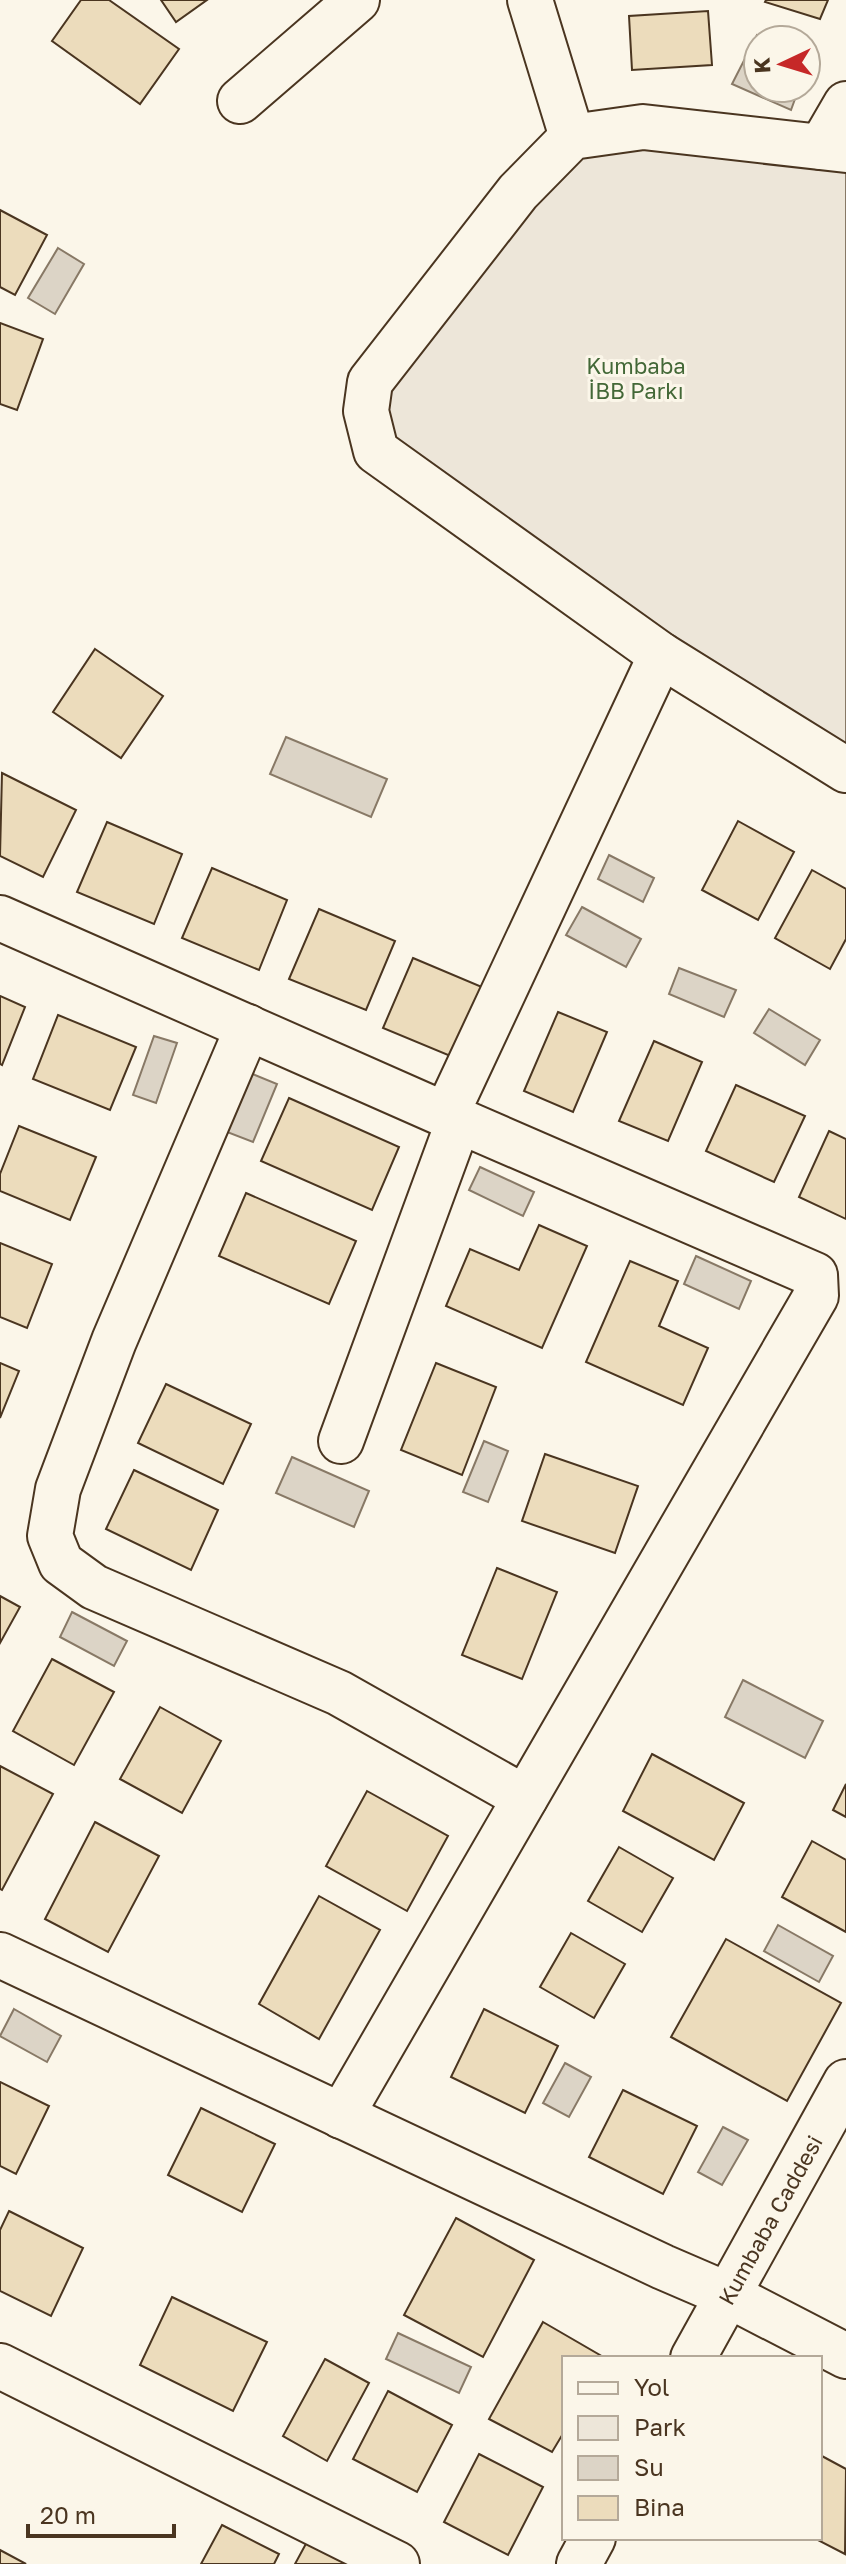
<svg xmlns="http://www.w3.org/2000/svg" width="846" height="2564" font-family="'Golos Text',sans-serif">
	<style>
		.green { fill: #ede6d9; stroke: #887966; stroke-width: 2 }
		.water { fill: #dcd4c6; stroke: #887966; stroke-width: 2 }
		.building { fill: #ecdcbc; stroke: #4a3520; stroke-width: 2 }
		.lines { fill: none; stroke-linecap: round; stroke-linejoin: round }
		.minor-casing { stroke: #4a3520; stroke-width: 48 }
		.minor { stroke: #fbf6e9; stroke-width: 44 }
		.labels { text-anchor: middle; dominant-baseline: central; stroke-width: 6; stroke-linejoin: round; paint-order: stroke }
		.park-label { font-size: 22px; fill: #436837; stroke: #fbf6e9 }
		.street-label { font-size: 22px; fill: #4a3520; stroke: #fbf6e9 }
	</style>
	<rect width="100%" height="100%" fill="#fbf6e9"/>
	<polygon class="green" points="572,137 846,150 846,770 376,451 370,382"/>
	<g class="water">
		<polygon points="757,35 768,40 758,40 758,88 799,88 791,110 732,84"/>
		<polygon points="58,248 84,264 55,314 28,298"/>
		<polygon points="286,737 387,779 371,817 270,774"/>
		<polygon points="609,855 654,878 643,902 598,879"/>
		<polygon points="582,907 641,939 626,967 566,935"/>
		<polygon points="679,968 736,990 724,1017 669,994"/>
		<polygon points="769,1009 820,1040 805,1065 754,1033"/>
		<polygon points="154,1036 177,1043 156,1103 133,1095"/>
		<polygon points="250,1073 277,1084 253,1142 227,1132"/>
		<polygon points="480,1167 534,1192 523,1216 469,1190"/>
		<polygon points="696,1256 751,1281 739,1309 684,1284"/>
		<polygon points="484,1441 508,1451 488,1502 463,1492"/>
		<polygon points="292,1457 369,1491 354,1527 276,1493"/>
		<polygon points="72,1612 127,1641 114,1666 60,1637"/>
		<polygon points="743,1680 823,1721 805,1758 725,1717"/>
		<polygon points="778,1925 833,1956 819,1982 764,1951"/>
		<polygon points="14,2009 61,2036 47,2062 0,2036"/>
		<polygon points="565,2063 591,2077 569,2117 543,2103"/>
		<polygon points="723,2127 748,2140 722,2185 698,2172"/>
		<polygon points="398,2333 471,2367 459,2393 386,2359"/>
	</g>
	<g class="building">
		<polygon points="81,0 109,0 179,49 140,104 52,41"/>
		<polygon points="161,0 207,0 176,22"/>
		<polygon points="766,0 828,0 820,19 765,2"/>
		<polygon points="708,11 712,65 632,70 629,16"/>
		<polygon points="0,210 47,235 15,295 0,287"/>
		<polygon points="0,323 43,339 17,410 0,404"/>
		<polygon points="95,649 163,696 121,758 53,712"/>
		<polygon points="2,773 76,810 43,877 0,856"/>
		<polygon points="738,821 794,852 758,920 702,890"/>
		<polygon points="107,822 182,854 154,924 77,892"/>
		<polygon points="212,868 287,900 259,970 182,938"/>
		<polygon points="812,870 846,889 846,939 830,969 775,938"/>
		<polygon points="319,909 395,941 366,1010 289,979"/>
		<polygon points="413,958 489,990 460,1060 383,1028"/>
		<polygon points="0,996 25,1007 2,1065 0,1064"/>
		<polygon points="558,1012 607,1032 573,1112 524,1091"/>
		<polygon points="58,1015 136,1047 110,1110 33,1079"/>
		<polygon points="654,1041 702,1062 668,1141 619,1121"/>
		<polygon points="736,1085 805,1116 774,1182 706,1151"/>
		<polygon points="289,1098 399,1147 372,1210 261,1161"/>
		<polygon points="19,1126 96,1157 70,1220 0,1191 0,1174"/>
		<polygon points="829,1131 846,1139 846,1219 799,1197"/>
		<polygon points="246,1193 356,1241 329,1304 219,1256"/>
		<polygon points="539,1225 587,1246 542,1348 446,1306 470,1249 519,1270"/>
		<polygon points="0,1243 52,1264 27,1328 0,1317"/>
		<polygon points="630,1261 678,1281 659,1326 708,1348 683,1405 586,1362"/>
		<polygon points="0,1363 19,1371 0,1418"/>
		<polygon points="436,1363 496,1387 462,1475 401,1450"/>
		<polygon points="166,1384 251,1424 223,1484 138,1443"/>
		<polygon points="545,1454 638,1486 615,1553 522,1521"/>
		<polygon points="134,1470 218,1510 191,1570 106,1529"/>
		<polygon points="497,1568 557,1592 522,1679 462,1655"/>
		<polygon points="0,1596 20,1607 0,1643"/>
		<polygon points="52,1659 114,1692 74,1765 13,1731"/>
		<polygon points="160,1707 221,1741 182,1813 120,1779"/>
		<polygon points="652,1754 744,1803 714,1860 623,1811"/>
		<polygon points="0,1766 53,1794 2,1890 0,1889"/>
		<polygon points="846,1784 846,1817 833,1810"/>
		<polygon points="367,1791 448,1836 407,1911 326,1866"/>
		<polygon points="95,1822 159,1856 108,1952 45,1919"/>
		<polygon points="812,1841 846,1860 846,1932 782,1897"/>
		<polygon points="619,1847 673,1878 642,1932 588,1901"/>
		<polygon points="319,1896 380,1930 319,2039 259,2004"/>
		<polygon points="571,1933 625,1964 594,2018 540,1987"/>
		<polygon points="726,1939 841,2003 787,2101 671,2037"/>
		<polygon points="484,2009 558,2046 525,2113 451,2077"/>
		<polygon points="0,2082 49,2106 16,2174 0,2166"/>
		<polygon points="623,2090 697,2126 663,2194 589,2157"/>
		<polygon points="201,2108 275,2144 242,2212 168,2175"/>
		<polygon points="9,2211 83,2248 51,2316 0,2291 0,2230"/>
		<polygon points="456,2218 534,2260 483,2357 404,2315"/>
		<polygon points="172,2297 267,2342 233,2411 140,2365"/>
		<polygon points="543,2322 605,2358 564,2358 564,2432 552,2452 489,2419"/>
		<polygon points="325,2359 369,2383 327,2461 283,2436"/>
		<polygon points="388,2391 452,2425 417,2492 353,2459"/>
		<polygon points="479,2454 543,2487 508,2555 444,2522"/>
		<polygon points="820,2455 846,2469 845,2554 814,2538 820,2538"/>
		<polygon points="222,2525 279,2554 274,2564 201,2564"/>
		<polygon points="308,2540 352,2564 295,2564"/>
		<polygon points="0,2550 26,2564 0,2564"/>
	</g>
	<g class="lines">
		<g class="minor-casing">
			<g id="minor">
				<polyline points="530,0 572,137"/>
				<polyline points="240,101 357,0"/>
				<polyline points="821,147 846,104"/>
				<polyline points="846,150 643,127 572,137 518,192 370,382 366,411 376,451 661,655 846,770"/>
				<polyline points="0,918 446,1115"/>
				<polyline points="248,1027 114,1341 58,1489 50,1536 61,1563 94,1587 339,1693 525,1798"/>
				<polyline points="341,1441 459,1120"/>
				<polyline points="0,1955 663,2267 728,2295 846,2356"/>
				<polyline points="341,2116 816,1296 815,1275 446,1115 661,655"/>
				<polyline points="693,2358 846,2082"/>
				<polyline points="0,2366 397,2564"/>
				<polyline points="579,2564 593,2538"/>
			</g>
		</g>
		<use href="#minor" class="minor"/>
	</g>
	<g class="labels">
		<g class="park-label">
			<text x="636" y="365">Kumbaba<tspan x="636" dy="25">İBB Parkı</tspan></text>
		</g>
		<g class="street-label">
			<text transform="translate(770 2220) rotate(-61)">Kumbaba Caddesi</text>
		</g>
	</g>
	<rect x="562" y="2356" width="260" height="184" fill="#fbf6e9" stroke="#b4a999" stroke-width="2"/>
	<rect x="578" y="2382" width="40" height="12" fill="#fbf6e9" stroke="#b4a999" stroke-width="2"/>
	<text x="634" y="2396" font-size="24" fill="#4a3520">Yol</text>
	<rect x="578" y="2416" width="40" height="24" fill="#ede6d9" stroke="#b4a999" stroke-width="2"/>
	<text x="634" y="2436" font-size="24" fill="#4a3520">Park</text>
	<rect x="578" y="2456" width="40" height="24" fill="#dcd4c6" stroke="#b4a999" stroke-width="2"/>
	<text x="634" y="2476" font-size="24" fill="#4a3520">Su</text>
	<rect x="578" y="2496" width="40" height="24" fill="#ecdcbc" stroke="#b4a999" stroke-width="2"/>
	<text x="634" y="2516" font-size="24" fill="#4a3520">Bina</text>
	<g transform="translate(782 64) rotate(266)"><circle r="38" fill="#fbf6e9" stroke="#b4a999" stroke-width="2"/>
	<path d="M0-6L14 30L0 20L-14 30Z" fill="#c62828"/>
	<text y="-12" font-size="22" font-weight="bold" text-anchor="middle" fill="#4a3520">K</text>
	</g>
	<path d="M28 2524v12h146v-12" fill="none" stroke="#4a3520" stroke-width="4"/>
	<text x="40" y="2524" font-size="24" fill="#4a3520" stroke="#fbf6e9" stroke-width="6" paint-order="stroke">20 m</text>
</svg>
